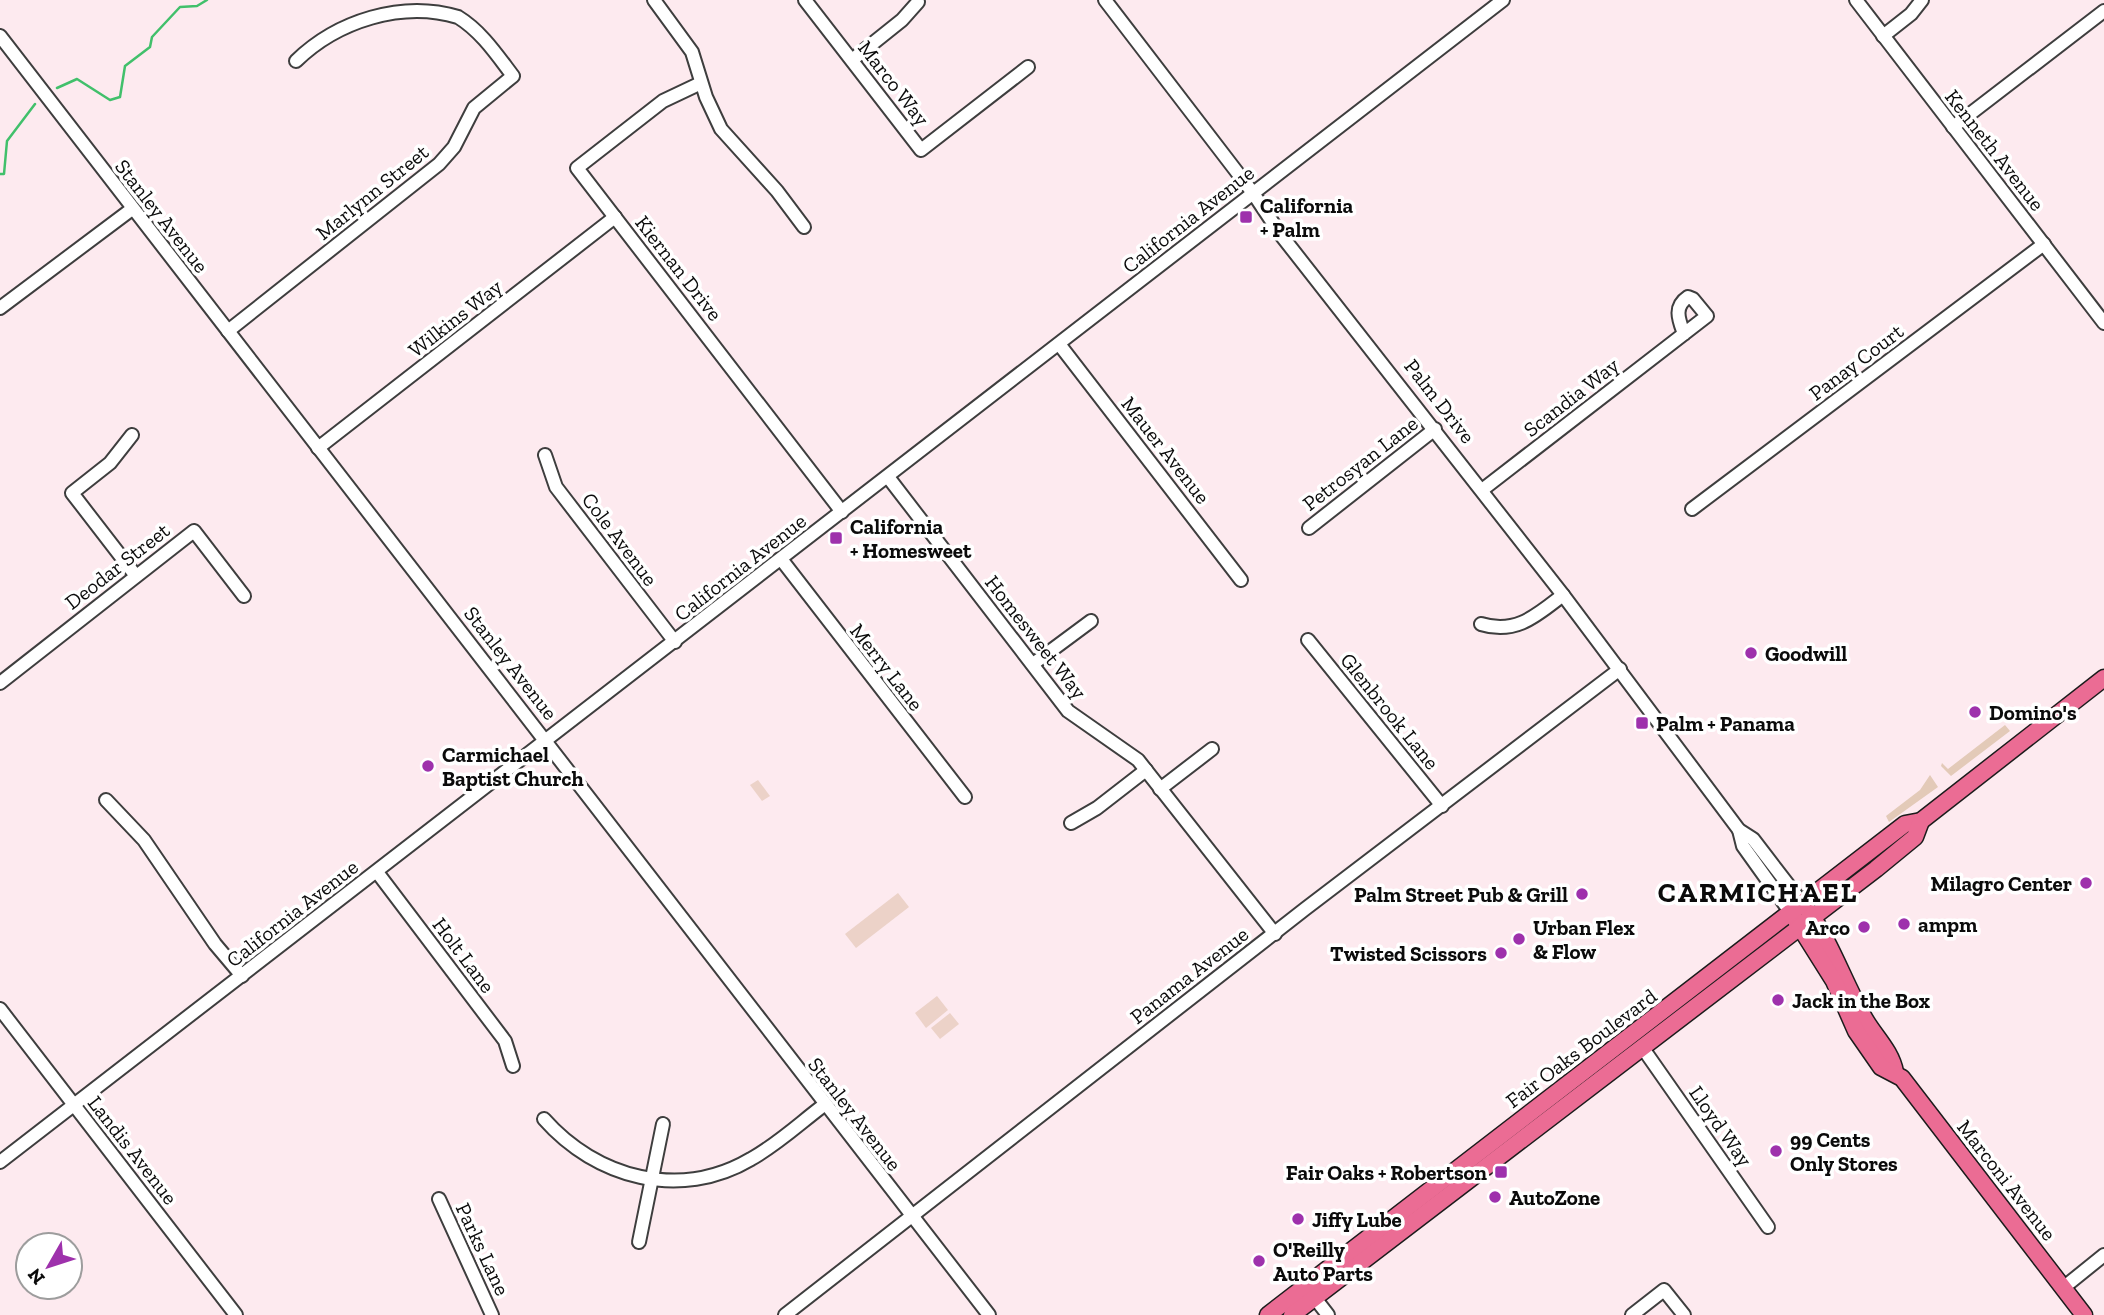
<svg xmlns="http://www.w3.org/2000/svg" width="2104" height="1315" font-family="'Zilla Slab',serif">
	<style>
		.green { fill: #e3cab8 }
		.pitch { fill: #ecd2c8 }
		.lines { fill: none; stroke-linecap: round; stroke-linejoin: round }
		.stream { stroke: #41c06b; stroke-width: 2.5 }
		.minor-casing { stroke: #3e3e3e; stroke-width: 16 }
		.major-casing { stroke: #1c1c1c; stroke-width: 19 }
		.minor { stroke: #fff; stroke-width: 12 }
		.major { stroke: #eb6c94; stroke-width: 16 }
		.poi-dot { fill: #9e31ac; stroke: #fff; stroke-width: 2.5 }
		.labels { text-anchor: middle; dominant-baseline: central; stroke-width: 7; stroke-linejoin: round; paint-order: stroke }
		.street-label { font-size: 21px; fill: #0b0b0b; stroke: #fff }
		.poi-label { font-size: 21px; font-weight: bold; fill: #0b0b0b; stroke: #fff; text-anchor: start }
		.district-label { font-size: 28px; font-weight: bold; letter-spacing: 2px; fill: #0b0b0b; stroke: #fff }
	</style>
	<rect width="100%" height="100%" fill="#fdeaef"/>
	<g class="green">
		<polygon points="2005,725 2010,731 1951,776 1941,766 1942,763 1948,769"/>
		<polygon points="1930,775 1938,787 1889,822 1886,816 1920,790"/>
	</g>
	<g class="pitch">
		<polygon points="758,780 770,796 762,801 750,785"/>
		<polygon points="898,893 909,907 856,948 845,934"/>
		<polygon points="937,996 948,1010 926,1028 915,1013"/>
		<polygon points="950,1013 959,1024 940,1039 931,1028"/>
	</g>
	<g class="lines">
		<g class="stream">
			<polyline points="57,88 77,79 110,100 120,97 125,66 150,47 152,37 180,7 197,6 207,0"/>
			<polyline points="0,174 4,174 7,141 35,104"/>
		</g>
		<g class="minor-casing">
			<g id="minor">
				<polyline points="654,0 692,52 706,97 721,129 777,191 804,227"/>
				<polyline points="805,0 921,150 1028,67"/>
				<polyline points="1105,0 1253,193 1281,235 1563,595 1739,830 1753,839 1803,904"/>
				<polyline points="1856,0 2104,323"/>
				<polyline points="0,36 989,1315"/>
				<polyline points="1883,36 1911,14 1922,0"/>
				<polyline points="852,60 902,20 918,2"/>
				<polyline points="701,83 663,101 577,168 842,512"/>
				<polyline points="1953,127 2104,11"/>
				<polyline points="0,308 132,209"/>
				<path d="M 228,331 L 439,164 L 454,147 L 474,108 L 513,76 C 497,55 481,31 458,17 C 402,0 337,21 296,61"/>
				<polyline points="1059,344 1241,580"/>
				<polyline points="132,435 110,463 72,493 136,576"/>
				<polyline points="318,448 615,217"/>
				<polyline points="545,455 556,487 675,642"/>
				<polyline points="888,477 1068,711 1138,760 1275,934"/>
				<path d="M 1482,490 L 1707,316 L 1693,299 L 1688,297 C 1673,307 1679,320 1684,334"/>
				<polyline points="1692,509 2044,244"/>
				<polyline points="1309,528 1435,429"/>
				<polyline points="781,559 965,797"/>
				<path d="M 1481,624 C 1516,635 1537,615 1563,595"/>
				<polyline points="1308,640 1442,806"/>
				<polyline points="1033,664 1091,621"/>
				<polyline points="0,683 194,531 244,596"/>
				<polyline points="1160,789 1212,749"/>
				<polyline points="106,800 144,840 215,944 242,976"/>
				<polyline points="1071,823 1097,808 1146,770"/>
				<polyline points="1739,830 1743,846 1791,913"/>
				<polyline points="377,872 505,1041 513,1066"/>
				<polyline points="0,1009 236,1315"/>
				<polyline points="1642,1047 1768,1227"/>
				<path d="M 544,1119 C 596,1178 680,1201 751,1159 C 778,1144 800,1123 824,1105"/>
				<polyline points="0,1162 1503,0"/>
				<polyline points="439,1199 492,1315"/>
				<polyline points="639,1242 663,1124"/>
				<polyline points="2063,1288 2104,1255"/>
				<polyline points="1311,1293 1328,1315"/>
				<polyline points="785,1315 1305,909 1620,669"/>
				<polyline points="1632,1315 1664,1290 1684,1315"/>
			</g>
		</g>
		<g class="major-casing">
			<g id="major">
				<path d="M 1807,909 C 1831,943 1843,980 1863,1016 C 1873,1035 1891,1050 1895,1072"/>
				<polyline points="1795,919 1834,981 1856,1031 1881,1067 1902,1078 2084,1315"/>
				<polyline points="1268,1315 1905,824 1921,821 2104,678"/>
				<polyline points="1292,1315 1876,869 1915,837 1921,821"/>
			</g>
		</g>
		<use href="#minor" class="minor"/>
		<use href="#major" class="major"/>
	</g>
	<g class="poi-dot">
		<rect x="1239" y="210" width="14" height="14" rx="3.5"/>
		<rect x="829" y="531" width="14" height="14" rx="3.5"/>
		<circle cx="1751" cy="653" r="7"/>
		<circle cx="1975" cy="712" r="7"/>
		<rect x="1635" y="716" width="14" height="14" rx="3.5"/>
		<circle cx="428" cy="766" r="7"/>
		<circle cx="2086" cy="883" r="7"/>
		<circle cx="1582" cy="894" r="7"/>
		<circle cx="1904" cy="924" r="7"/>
		<circle cx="1864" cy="927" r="7"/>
		<circle cx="1519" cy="939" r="7"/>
		<circle cx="1501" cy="953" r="7"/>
		<circle cx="1778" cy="1000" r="7"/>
		<circle cx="1776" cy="1151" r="7"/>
		<rect x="1494" y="1165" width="14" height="14" rx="3.5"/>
		<circle cx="1495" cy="1197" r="7"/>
		<circle cx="1298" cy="1219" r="7"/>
		<circle cx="1259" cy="1261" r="7"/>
	</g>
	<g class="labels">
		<g class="street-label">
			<text transform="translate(894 83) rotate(52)">Marco Way</text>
			<text transform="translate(1995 150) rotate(52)">Kenneth Avenue</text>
			<text transform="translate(372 192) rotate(-39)">Marlynn Street</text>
			<text transform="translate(162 216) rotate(52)">Stanley Avenue</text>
			<text transform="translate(1188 219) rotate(-38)">California Avenue</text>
			<text transform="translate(679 268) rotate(52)">Kiernan Drive</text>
			<text transform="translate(455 318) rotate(-38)">Wilkins Way</text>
			<text transform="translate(1856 362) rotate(-37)">Panay Court</text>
			<text transform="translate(1571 397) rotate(-38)">Scandia Way</text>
			<text transform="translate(1440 401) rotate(52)">Palm Drive</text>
			<text transform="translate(1166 450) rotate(52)">Mauer Avenue</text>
			<text transform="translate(1360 463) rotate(-38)">Petrosyan Lane</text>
			<text transform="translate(620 539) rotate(53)">Cole Avenue</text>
			<text transform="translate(117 566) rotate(-38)">Deodar Street</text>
			<text transform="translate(740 567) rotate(-38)">California Avenue</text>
			<text transform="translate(1036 637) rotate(52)">Homesweet Way</text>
			<text transform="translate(511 663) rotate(52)">Stanley Avenue</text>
			<text transform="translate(887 667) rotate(52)">Merry Lane</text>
			<text transform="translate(1390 711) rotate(51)">Glenbrook Lane</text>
			<text transform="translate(292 913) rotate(-38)">California Avenue</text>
			<text transform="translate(464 955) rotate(53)">Holt Lane</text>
			<text transform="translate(1189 975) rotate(-38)">Panama Avenue</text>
			<text transform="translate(1581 1048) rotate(-37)">Fair Oaks Boulevard</text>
			<text transform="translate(855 1114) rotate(52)">Stanley Avenue</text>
			<text transform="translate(1721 1126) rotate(55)">Lloyd Way</text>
			<text transform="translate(133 1150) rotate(52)">Landis Avenue</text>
			<text transform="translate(2007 1180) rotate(52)">Marconi Avenue</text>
			<text transform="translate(483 1249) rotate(65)">Parks Lane</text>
		</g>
		<g class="poi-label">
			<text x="1260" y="205">California<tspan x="1260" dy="24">+ Palm</tspan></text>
			<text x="850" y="526">California<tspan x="850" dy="24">+ Homesweet</tspan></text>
			<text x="1765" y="653">Goodwill</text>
			<text x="1989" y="712">Domino's</text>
			<text x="1656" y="723">Palm + Panama</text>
			<text x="442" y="754">Carmichael<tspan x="442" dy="24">Baptist Church</tspan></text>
			<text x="2072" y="883" text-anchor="end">Milagro Center</text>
			<text x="1568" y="894" text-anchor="end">Palm Street Pub &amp; Grill</text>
			<text x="1918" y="924">ampm</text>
			<text x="1533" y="927">Urban Flex<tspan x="1533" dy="24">&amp; Flow</tspan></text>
			<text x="1850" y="927" text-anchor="end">Arco</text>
			<text x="1487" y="953" text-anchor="end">Twisted Scissors</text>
			<text x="1792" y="1000">Jack in the Box</text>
			<text x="1790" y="1139">99 Cents<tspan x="1790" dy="24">Only Stores</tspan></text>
			<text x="1487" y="1172" text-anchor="end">Fair Oaks + Robertson</text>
			<text x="1509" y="1197">AutoZone</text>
			<text x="1312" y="1219">Jiffy Lube</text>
			<text x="1273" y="1249">O'Reilly<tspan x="1273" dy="24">Auto Parts</tspan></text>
		</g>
		<g class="district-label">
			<text x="1758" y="892">CARMICHAEL</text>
		</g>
	</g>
	<g transform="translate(49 1266) rotate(231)"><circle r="33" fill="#ffffff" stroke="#9d9d9d" stroke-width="2"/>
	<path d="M0-5L12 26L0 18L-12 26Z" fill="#9e31ac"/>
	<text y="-10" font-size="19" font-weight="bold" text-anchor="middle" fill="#0b0b0b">N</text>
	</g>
</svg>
